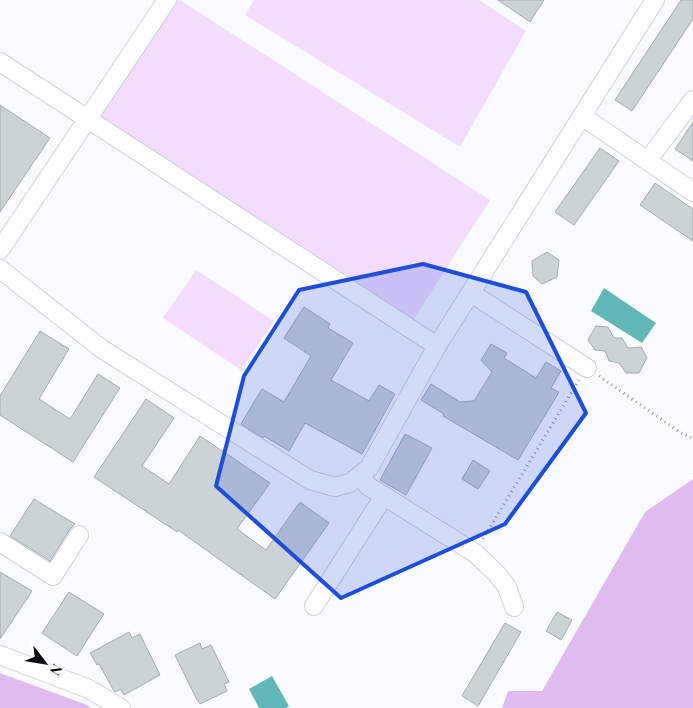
<svg xmlns="http://www.w3.org/2000/svg" width="693" height="708" font-family="'Playfair Display',serif">
	<style>
		.green { fill: #f3dcfd }
		.forest { fill: #e0bbf0 }
		.water { fill: #61b6b8 }
		.building { fill: #cbd3d6; stroke: #a3abaf }
		.lines { fill: none; stroke-linecap: round; stroke-linejoin: round }
		.minor-casing { stroke: #cdd1d8; stroke-width: 20 }
		.path { stroke: #939496; stroke-width: 3; stroke-dasharray: 1 4; stroke-linecap: butt }
		.minor { stroke: #fff; stroke-width: 18 }
		.marked { fill: #1d4ed8; fill-opacity: 0.2; stroke: #1d4ed8; stroke-width: 4; stroke-linejoin: round }
	</style>
	<rect width="100%" height="100%" fill="#fafbfe"/>
	<g class="green">
		<polygon points="170,0 180,0 490,200 408,328 91,123"/>
		<polygon points="254,0 479,0 526,31 460,147 245,15"/>
		<polygon points="196,270 274,321 241,370 163,318"/>
	</g>
	<g class="forest">
		<polygon points="693,479 693,708 502,708 508,691 542,691 645,512"/>
		<polygon points="0,673 87,705 91,708 0,708"/>
	</g>
	<g class="water">
		<polygon points="604,288 656,323 642,343 591,311"/>
		<polygon points="272,676 289,706 286,708 259,708 249,689"/>
	</g>
	<g class="building">
		<polygon points="498,0 544,0 530,22"/>
		<polygon points="681,0 693,0 693,19 632,111 615,100"/>
		<polygon points="0,105 50,138 0,212"/>
		<polygon points="693,122 693,161 675,149"/>
		<polygon points="600,148 619,161 574,225 555,212"/>
		<polygon points="655,183 693,209 693,241 640,205"/>
		<polygon points="547,252 559,260 557,277 542,284 533,276 532,261"/>
		<polygon points="304,307 330,324 328,328 353,343 331,380 369,401 379,385 395,394 362,454 305,423 289,451 264,436 263,438 241,424 262,389 284,402 311,356 284,338"/>
		<polygon points="596,326 608,327 614,338 622,338 628,348 641,347 647,358 639,373 626,373 619,363 609,361 605,351 595,350 588,340"/>
		<polygon points="40,331 69,349 39,399 70,419 98,374 120,388 73,462 0,415 0,396"/>
		<polygon points="491,344 507,353 504,358 536,378 546,362 561,371 551,388 559,392 518,460 443,416 444,414 421,400 431,384 460,402 474,401 492,372 481,360"/>
		<polygon points="146,399 174,418 142,466 169,484 200,436 270,483 237,529 266,550 300,502 329,523 275,599 178,530 177,532 94,477"/>
		<polygon points="405,434 432,448 406,495 380,480"/>
		<polygon points="473,460 490,471 478,489 462,479"/>
		<polygon points="34,499 75,524 70,529 50,561 10,536"/>
		<polygon points="0,572 32,591 0,639"/>
		<polygon points="69,592 104,614 77,656 42,633"/>
		<polygon points="557,612 572,620 561,640 546,631"/>
		<polygon points="505,623 521,632 478,706 462,696"/>
		<polygon points="129,632 132,638 140,634 160,675 124,695 121,689 115,692 114,691 99,664 97,665 90,653"/>
		<polygon points="200,643 202,649 211,645 229,682 224,684 227,691 200,704 198,700 197,700 175,655"/>
	</g>
	<g class="lines">
		<g class="minor-casing">
			<g id="minor">
				<polyline points="0,62 437,346"/>
				<polyline points="582,116 693,192"/>
				<polyline points="648,160 693,100"/>
				<polyline points="0,250 167,0"/>
				<polyline points="0,269 102,349 310,480 335,487 350,483 369,468 437,346 655,0"/>
				<polyline points="471,293 587,368"/>
				<polyline points="360,475 368,486 475,553 497,574 507,587 514,607"/>
				<polyline points="0,542 53,576 79,535"/>
				<polyline points="314,606 384,496"/>
				<polyline points="0,655 89,689 121,708"/>
			</g>
		</g>
		<g class="path">
			<polyline points="599,376 678,431 693,439"/>
			<polyline points="483,539 579,380"/>
		</g>
		<use href="#minor" class="minor"/>
	</g>
	<path class="marked" d="M 423,264 L 526,292 L 586,413 L 505,524 L 341,598 L 216,486 L 244,376 L 299,290 Z"/>
	<g transform="translate(45 663) rotate(121)" stroke="#ffffff" stroke-width="4" paint-order="stroke">
	<path d="M0-4L9 19L0 12L-9 19Z" fill="#0b0c0e"/>
	<text y="-8" font-size="14" font-weight="bold" text-anchor="middle" fill="#0b0c0e">N</text>
	</g>
</svg>
